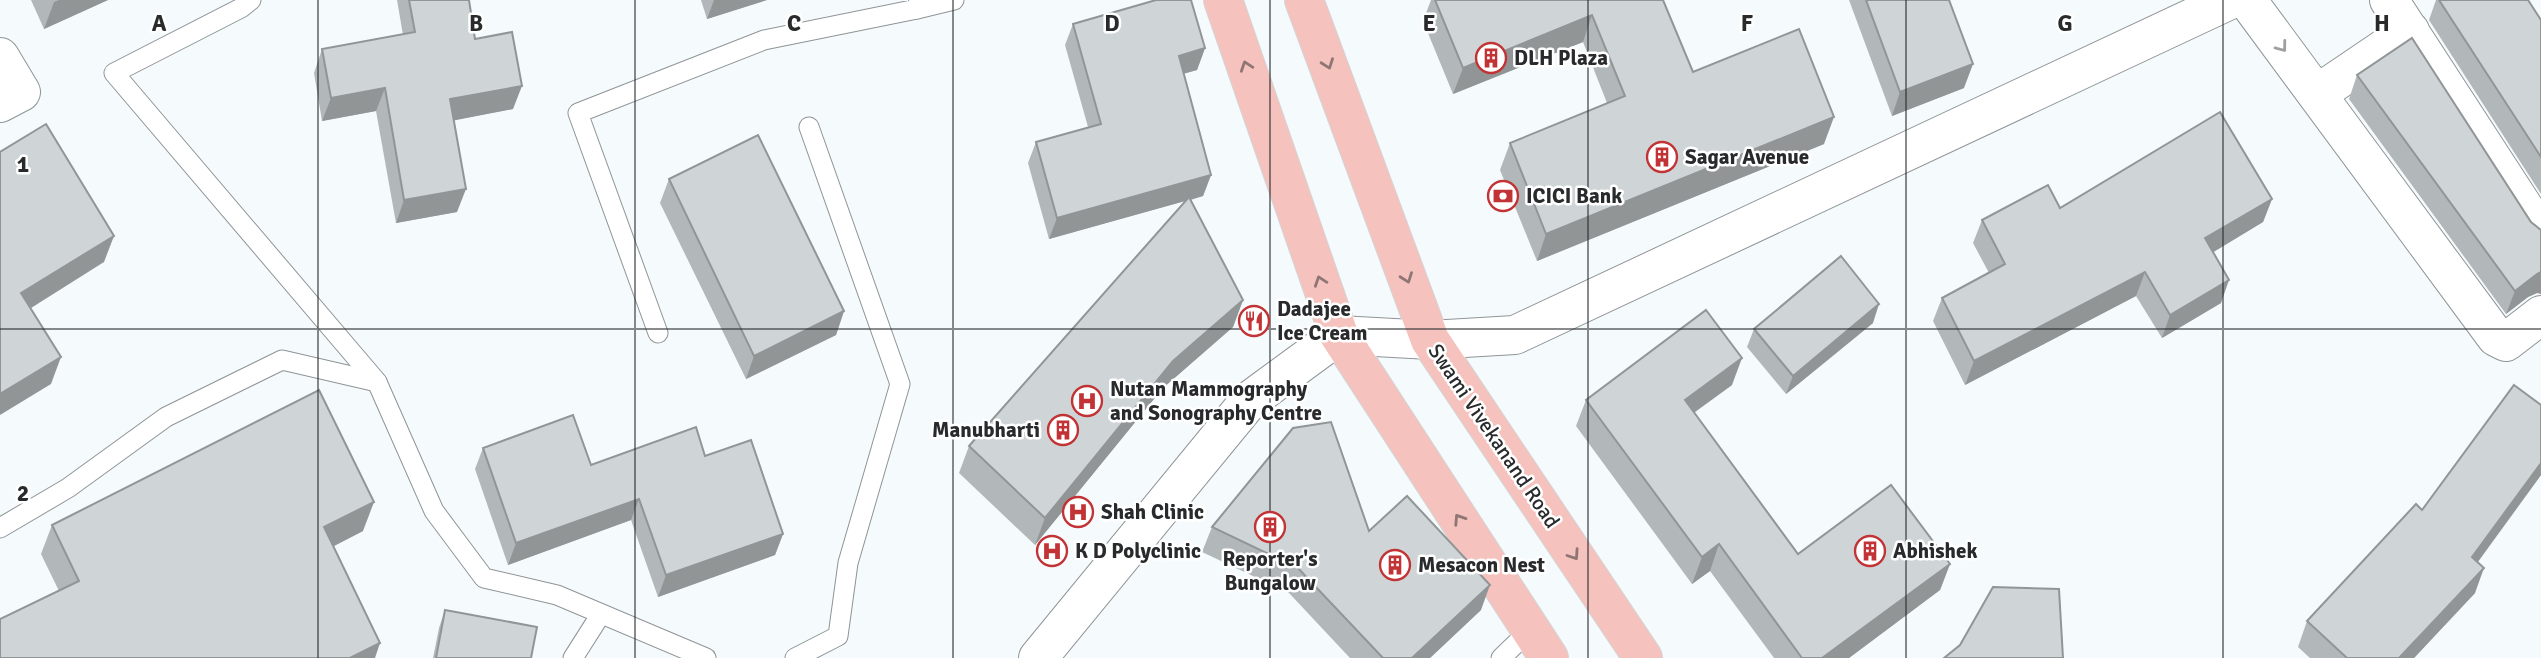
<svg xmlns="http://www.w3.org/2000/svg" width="2541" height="658" font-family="Signika,sans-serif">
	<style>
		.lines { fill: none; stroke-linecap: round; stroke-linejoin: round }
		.service-casing { stroke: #8f9496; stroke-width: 21 }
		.minor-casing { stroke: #8f9496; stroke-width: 40 }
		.tertiary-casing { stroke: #8f9496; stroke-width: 40 }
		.primary-casing { stroke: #d4d4d5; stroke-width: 40 }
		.service { stroke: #fff; stroke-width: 19 }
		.minor { stroke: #fff; stroke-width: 38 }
		.tertiary { stroke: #fff; stroke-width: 38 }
		.primary { stroke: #f5c2be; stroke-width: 38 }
		.wall { fill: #b2b7b9 }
		.shaded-wall { fill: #919596 }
		.building { fill: #cfd5d7; stroke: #919596; stroke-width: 2 }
		.oneway { stroke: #9e9fa0 }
		.oneway2 { stroke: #8e7674 }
		.grid { fill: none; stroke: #282a2b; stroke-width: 2; stroke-opacity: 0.55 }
		.labels { text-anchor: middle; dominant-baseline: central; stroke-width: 5; stroke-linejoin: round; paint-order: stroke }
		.poi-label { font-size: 21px; font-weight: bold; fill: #282a2b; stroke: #fff; text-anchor: start }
		.street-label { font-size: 21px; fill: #282a2b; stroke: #fff }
		.grid-label { font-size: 23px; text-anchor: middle; font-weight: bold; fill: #282a2b; stroke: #fff; stroke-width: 5; stroke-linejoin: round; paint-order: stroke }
	</style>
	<rect width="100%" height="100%" fill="#f5fbfd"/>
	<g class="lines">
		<g class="service-casing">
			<g id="service">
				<polyline points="251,0 241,8 114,73 377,382 434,511 484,578 557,595 706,658"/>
				<polyline points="917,9 954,0"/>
				<polyline points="658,333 578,113 764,40 917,9 919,0"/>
				<polyline points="0,528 68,488 166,417 282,360 377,382"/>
				<polyline points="573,658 601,614"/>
				<polyline points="795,658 838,636 848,563 900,384 809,127"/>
				<polyline points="1501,658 1531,629"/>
			</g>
		</g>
		<g class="minor-casing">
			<g id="minor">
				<polyline points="2247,0 2496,337 2506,342 2541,315"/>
				<polyline points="2389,0 2541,234"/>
				<polyline points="0,57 21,92 0,103"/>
				<polyline points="2317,94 2410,31"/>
				<polyline points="1430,340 1515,335 2230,0"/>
			</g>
		</g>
		<g class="tertiary-casing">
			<polyline id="tertiary" points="1038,658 1249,401 1339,335 1430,340"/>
		</g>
		<g class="primary-casing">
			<g id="primary">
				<polyline points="1223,0 1339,335 1549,658"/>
				<polyline points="1304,0 1430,340 1643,658"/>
			</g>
		</g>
		<use href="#service" class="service"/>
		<use href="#minor" class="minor"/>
		<use href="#tertiary" class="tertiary"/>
		<use href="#primary" class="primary"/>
	</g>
	<g class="wall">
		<polygon points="31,0 108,0 44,29"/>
		<polygon points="397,0 469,0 475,39 513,109 454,120 457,212 396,223 376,111 322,121 314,73 322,49 403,35"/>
		<polygon points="701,0 767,0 707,19"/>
		<polygon points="1431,0 1663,0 1693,72 1824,144 1537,261 1500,170 1510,143 1607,103 1583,42 1453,94 1423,21"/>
		<polygon points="1849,0 1949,0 1964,88 1892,116"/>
		<polygon points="2436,0 2528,0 2541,20 2541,194 2429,20"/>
		<polygon points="1073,24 1205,48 1197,70 1183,74 1211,175 1203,196 1191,200 1243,300 1233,327 1163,388 1035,545 959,473 969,446 1185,201 1049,239 1028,163 1036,142 1088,127 1065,45"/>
		<polygon points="2357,75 2539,230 2537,293 2528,297 2506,314 2349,99"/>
		<polygon points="669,179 844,311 836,335 746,379 660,203"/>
		<polygon points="2272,199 2263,222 2213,252 2221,303 2162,338 2136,296 1965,385 1933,321 1942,298 1989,273 1973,243 1982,220 2060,208"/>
		<polygon points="1873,323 1786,394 1747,347 1754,329"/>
		<polygon points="1732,385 1694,413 1798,554 1950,564 1940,590 1849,658 1774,658 1710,571 1692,584 1576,426 1586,400"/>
		<polygon points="2541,405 2541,475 2478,562 2475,593 2414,658 2310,658 2298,647 2307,621 2422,510"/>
		<polygon points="483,448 591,465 705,456 783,534 775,555 658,597 631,520 508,565 475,469"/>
		<polygon points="52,525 363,531 333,546 59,591 41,554"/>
		<polygon points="1212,527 1369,531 1481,610 1430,658 1350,658 1289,593 1202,552"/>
		<polygon points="445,610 531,658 433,658 439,628"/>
	</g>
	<g class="shaded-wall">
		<polygon points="59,0 108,0 44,29 54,2"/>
		<polygon points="714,0 767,0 707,19"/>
		<polygon points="1592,15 1583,42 1453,94 1463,68"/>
		<polygon points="1205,48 1197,70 1171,77 1179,56"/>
		<polygon points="1973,64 1964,88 1892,116 1900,92"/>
		<polygon points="522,86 513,109 441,123 450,99"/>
		<polygon points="385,88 376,111 322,121 331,98"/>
		<polygon points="1834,117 1824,144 1537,261 1546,234"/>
		<polygon points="1211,175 1203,196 1049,239 1057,218"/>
		<polygon points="466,189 457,212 396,223 404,200"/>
		<polygon points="2272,199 2263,222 2197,262 2205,238"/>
		<polygon points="114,236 104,262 12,320 21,293"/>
		<polygon points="2145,272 2136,296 1965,385 1974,361"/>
		<polygon points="2541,272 2541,294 2537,293 2528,297 2506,314 2515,291 2537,274"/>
		<polygon points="2229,280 2221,303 2162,338 2170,315"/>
		<polygon points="1243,300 1233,327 1163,388 1035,545 1045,518 1173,361"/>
		<polygon points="1879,304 1873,323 1786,394 1793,376"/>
		<polygon points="844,311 836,335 746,379 754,356"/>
		<polygon points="61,357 51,384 0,415 0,394"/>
		<polygon points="1742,358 1732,385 1675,426 1685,400"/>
		<polygon points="2541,463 2541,475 2463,582 2472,557"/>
		<polygon points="639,499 631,520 508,565 516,543"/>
		<polygon points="374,502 363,531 313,557 324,527"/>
		<polygon points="783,534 775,555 658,597 666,575"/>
		<polygon points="1719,544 1710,571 1692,584 1702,557"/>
		<polygon points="1950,564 1940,590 1849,658 1822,658"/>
		<polygon points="2484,568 2475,593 2414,658 2399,658"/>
		<polygon points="1490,585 1481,610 1430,658 1412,658"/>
		<polygon points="380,643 375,658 350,658"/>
	</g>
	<g class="building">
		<polygon points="409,0 469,0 475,39 512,32 522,86 450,99 466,189 404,200 385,88 331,98 322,49 415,32"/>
		<polygon points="1156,0 1191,0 1205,48 1179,56 1211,175 1057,218 1036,142 1101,124 1073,24"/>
		<polygon points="1435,0 1663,0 1693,72 1799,29 1834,117 1546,234 1510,143 1625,96 1592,15 1463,68"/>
		<polygon points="1866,0 1949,0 1973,64 1900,92"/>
		<polygon points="2439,0 2528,0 2541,20 2541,157"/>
		<polygon points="2412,38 2531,222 2541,230 2541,272 2537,274 2515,291 2357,75"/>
		<polygon points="2220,112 2272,199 2205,238 2229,280 2170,315 2145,272 1974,361 1942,298 2005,264 1982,220 2048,185 2060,208"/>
		<polygon points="46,124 114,236 21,293 61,357 0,394 0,152"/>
		<polygon points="758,135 844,311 754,356 669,179"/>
		<polygon points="1189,197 1243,300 1173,361 1045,518 969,446"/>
		<polygon points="1841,256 1879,304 1793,376 1754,329"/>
		<polygon points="1706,310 1742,358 1685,400 1798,554 1891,485 1950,564 1822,658 1802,658 1719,544 1702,557 1586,400"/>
		<polygon points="2514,385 2541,405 2541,463 2472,557 2484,568 2399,658 2347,658 2307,621 2416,504 2422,510"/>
		<polygon points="319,390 374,502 324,527 380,643 350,658 0,658 0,619 79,581 52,525"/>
		<polygon points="573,415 591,465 696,427 705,456 751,440 783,534 666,575 639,499 516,543 483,448"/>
		<polygon points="1331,422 1369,531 1407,496 1490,585 1412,658 1383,658 1298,568 1212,527 1293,428"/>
		<polygon points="1993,587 2059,589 2063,658 1944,658 1960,645"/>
		<polygon points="445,610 537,627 531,658 436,658"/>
	</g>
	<defs><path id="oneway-chevron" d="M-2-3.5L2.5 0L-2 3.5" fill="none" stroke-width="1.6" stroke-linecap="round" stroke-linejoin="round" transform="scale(1.75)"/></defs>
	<use class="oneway" href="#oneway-chevron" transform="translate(2282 47) rotate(53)"/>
	<g class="oneway2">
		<use href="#oneway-chevron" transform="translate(1328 64) rotate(70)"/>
		<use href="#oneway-chevron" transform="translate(1246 66) rotate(-109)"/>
		<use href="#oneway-chevron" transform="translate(1407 278) rotate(70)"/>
		<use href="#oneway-chevron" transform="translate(1320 281) rotate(-109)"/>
		<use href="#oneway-chevron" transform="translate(1459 519) rotate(-123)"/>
		<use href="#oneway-chevron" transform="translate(1574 555) rotate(56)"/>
	</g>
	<path class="grid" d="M 318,0 L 318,658M 635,0 L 635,658M 953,0 L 953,658M 1270,0 L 1270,658M 1588,0 L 1588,658M 1906,0 L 1906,658M 2223,0 L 2223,658M 0,329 L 2541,329"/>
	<defs>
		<g id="building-ring" transform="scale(1.575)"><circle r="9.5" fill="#fff" stroke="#c23335" stroke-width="1.5"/><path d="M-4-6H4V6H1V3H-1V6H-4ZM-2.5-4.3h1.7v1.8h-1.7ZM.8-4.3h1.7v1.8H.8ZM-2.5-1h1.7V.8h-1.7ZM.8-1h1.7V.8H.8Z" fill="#c23335"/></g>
		<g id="bank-ring" transform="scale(1.575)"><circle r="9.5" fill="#fff" stroke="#c23335" stroke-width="1.5"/><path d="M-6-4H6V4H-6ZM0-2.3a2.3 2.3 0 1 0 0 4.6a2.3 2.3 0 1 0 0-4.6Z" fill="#c23335"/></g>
		<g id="restaurant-ring" transform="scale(1.575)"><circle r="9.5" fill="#fff" stroke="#c23335" stroke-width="1.5"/><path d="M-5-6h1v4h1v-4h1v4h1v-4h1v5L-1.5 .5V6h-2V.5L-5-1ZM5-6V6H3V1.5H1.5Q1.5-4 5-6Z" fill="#c23335"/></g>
		<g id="hospital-ring" transform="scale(1.575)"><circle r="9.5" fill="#fff" stroke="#c23335" stroke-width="1.5"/><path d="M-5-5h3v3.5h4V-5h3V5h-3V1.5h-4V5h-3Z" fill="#c23335"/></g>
	</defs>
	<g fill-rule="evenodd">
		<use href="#building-ring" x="1491" y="58"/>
		<use href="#building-ring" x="1662" y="157"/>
		<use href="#bank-ring" x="1503" y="196"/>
		<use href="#restaurant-ring" x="1254" y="321"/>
		<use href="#hospital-ring" x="1087" y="401"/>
		<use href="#building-ring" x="1063" y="430"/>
		<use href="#hospital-ring" x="1078" y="512"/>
		<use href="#building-ring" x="1270" y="527"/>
		<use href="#hospital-ring" x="1052" y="551"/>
		<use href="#building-ring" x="1870" y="551"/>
		<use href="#building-ring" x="1395" y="565"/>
	</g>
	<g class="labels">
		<g class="poi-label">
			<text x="1514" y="58">DLH Plaza</text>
			<text x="1685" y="157">Sagar Avenue</text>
			<text x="1526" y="196">ICICI Bank</text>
			<text x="1277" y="309">Dadajee<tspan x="1277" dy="24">Ice Cream</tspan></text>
			<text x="1110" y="389">Nutan Mammography<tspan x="1110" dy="24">and Sonography Centre</tspan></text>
			<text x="1040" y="430" text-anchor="end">Manubharti</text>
			<text x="1101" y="512">Shah Clinic</text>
			<text x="1075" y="551">K D Polyclinic</text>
			<text x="1893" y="551">Abhishek</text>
			<text x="1270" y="559" text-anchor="middle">Reporter's<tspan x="1270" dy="24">Bungalow</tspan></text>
			<text x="1418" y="565">Mesacon Nest</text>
		</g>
		<g class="street-label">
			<text transform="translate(1494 436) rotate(56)">Swami Vivekanand Road</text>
		</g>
	</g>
	<g class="grid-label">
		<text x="159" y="31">A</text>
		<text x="476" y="31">B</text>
		<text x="794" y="31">C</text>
		<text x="1112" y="31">D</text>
		<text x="1429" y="31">E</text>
		<text x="1747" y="31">F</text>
		<text x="2065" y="31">G</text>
		<text x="2382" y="31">H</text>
		<text x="23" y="172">1</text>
		<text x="23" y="501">2</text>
	</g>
</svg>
